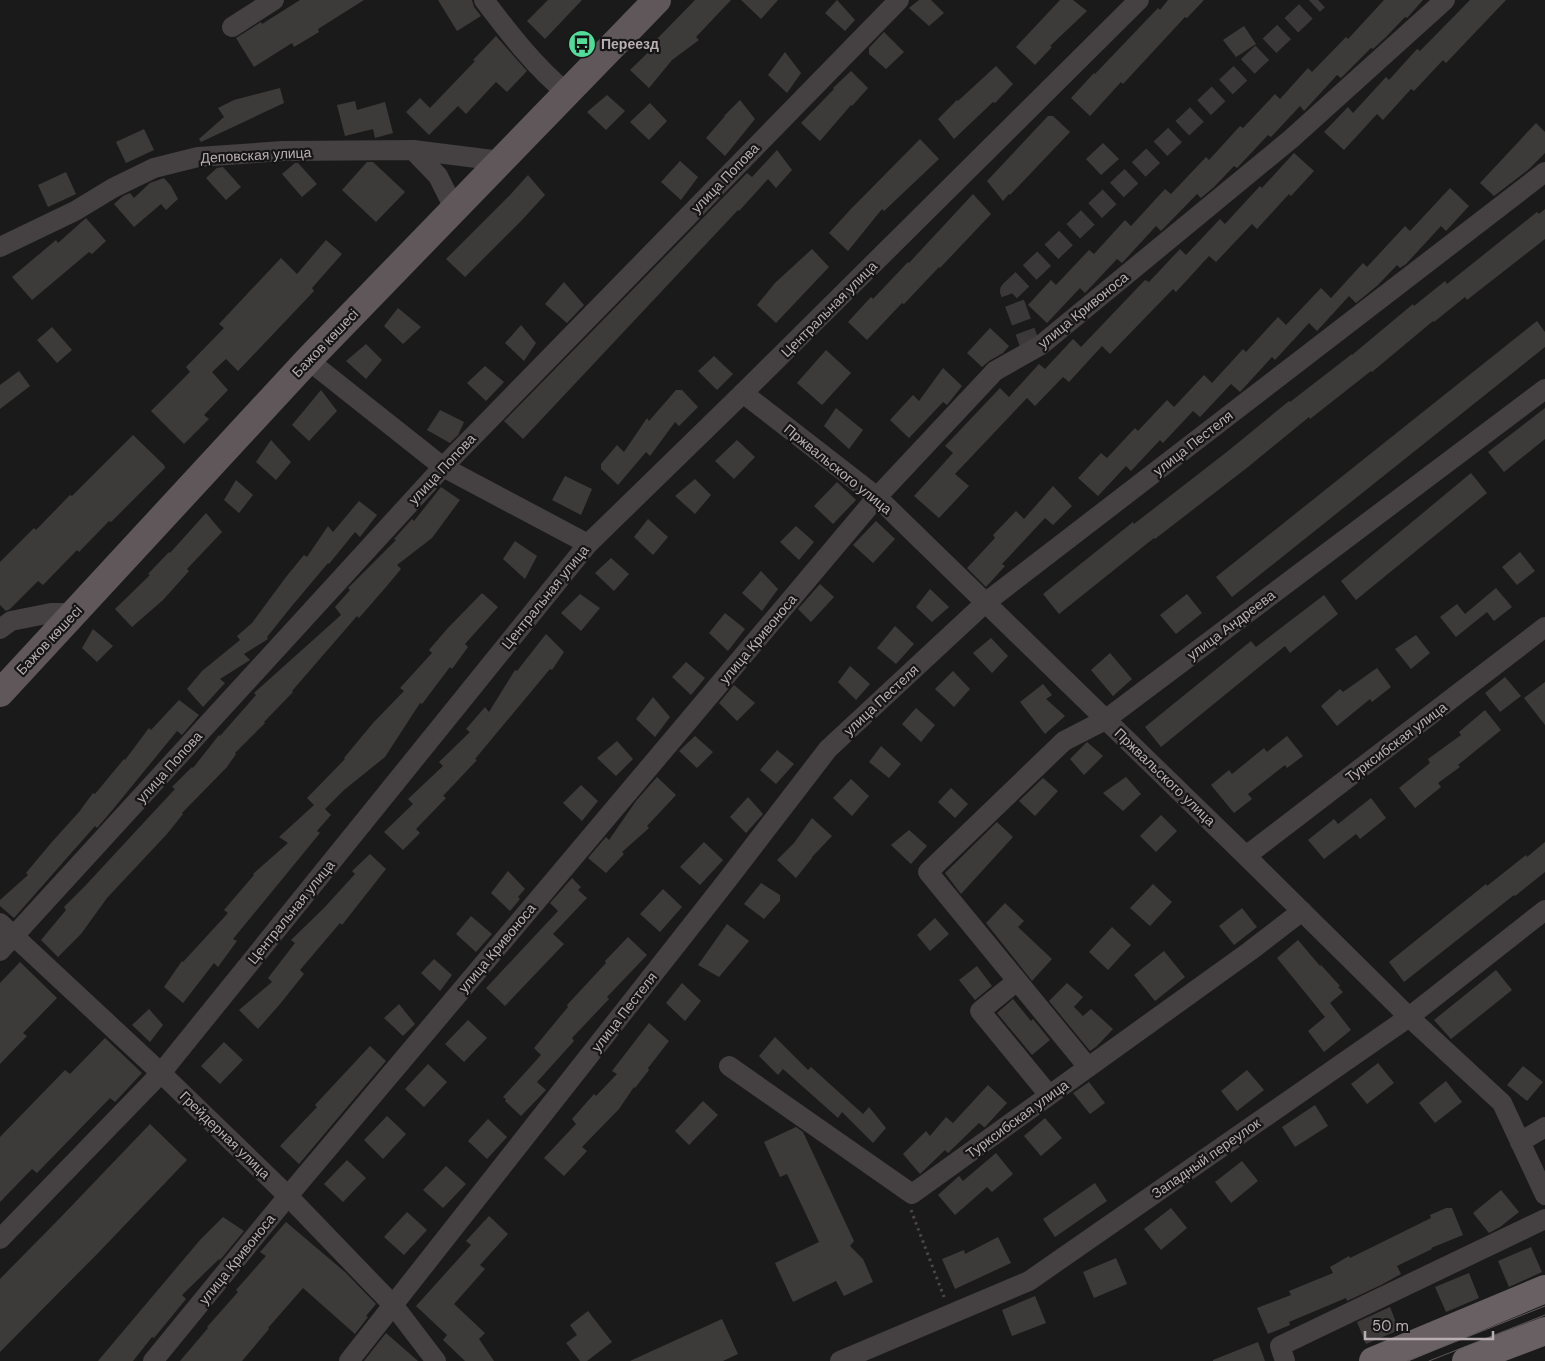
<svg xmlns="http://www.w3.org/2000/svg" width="1545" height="1361" font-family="'DM Sans',sans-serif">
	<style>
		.building { fill: #3d3a3a }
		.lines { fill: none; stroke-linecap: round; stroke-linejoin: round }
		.minor-tunnel { stroke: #3b3839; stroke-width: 20; stroke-dasharray: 20 10; stroke-linecap: butt }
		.path { stroke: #4c4548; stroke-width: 3; stroke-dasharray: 2.5 4; stroke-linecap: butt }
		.minor { stroke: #454042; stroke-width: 20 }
		.primary { stroke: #5f575a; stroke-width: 28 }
		.trunk { stroke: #686062; stroke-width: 28 }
		.tram { stroke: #5f585b; stroke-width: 1 }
		.labels { text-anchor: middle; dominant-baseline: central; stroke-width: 4.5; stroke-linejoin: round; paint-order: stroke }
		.poi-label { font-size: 14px; font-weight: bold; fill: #b9aeb3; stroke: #161515; text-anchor: start }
		.street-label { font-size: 14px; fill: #b9aeb3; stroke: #161515 }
	</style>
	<rect width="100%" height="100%" fill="#1b1a1a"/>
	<g class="building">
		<polygon points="300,0 364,0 318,29 319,32 294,47 292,43 254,67 236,38 261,22 262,24"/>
		<polygon points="438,0 472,0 474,7 481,16 457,31"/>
		<polygon points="548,0 582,0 545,39 527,21"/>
		<polygon points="695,0 731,0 696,37 699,40 672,60 649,88 630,70 660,41 657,39"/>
		<polygon points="741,0 778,0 761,19"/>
		<polygon points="837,0 855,20 845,31 825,13"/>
		<polygon points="919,0 931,0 944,13 929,26 909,8"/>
		<polygon points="1060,0 1073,0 1087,11 1050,46 1052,47 1035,65 1016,47"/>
		<polygon points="1168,0 1204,0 1187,18 1185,17 1123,84 1121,82 1090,116 1071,98 1094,73 1095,74 1158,8 1160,10"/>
		<polygon points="1384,0 1423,0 1407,18 1405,17 1386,37 1373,49 1371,48 1341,78 1337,75 1304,111 1300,106 1271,137 1268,135 1238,167 1237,168 1234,166 1214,187 1201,198 1197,194 1161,231 1156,226 1122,263 1117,259 1085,293 1080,288 1047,323 1028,305 1051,280 1056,285 1089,250 1094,254 1125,220 1131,226 1165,189 1171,194 1206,157 1209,160 1240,126 1243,128 1275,94 1280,99 1308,68 1312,72 1346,37 1348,39"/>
		<polygon points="1470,0 1506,0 1446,63 1443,60 1414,91 1411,89 1383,120 1377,114 1344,150 1324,132 1348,107 1353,113 1386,77 1389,80 1417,49 1420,51"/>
		<polygon points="1244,26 1256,44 1236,57 1223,40"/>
		<polygon points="884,32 904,52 886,69 869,54 869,48"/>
		<polygon points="496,36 527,71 507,92 496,82 466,114 458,106 429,135 406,112 420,98 430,108 475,61 473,60"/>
		<polygon points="785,52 801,73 787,93 768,75"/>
		<polygon points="996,66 1013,84 995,103 993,102 954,139 938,119 957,100 958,101"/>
		<polygon points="851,71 868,88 852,106 851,105 820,141 801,123 834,89 833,88"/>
		<polygon points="280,88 284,103 201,142 199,139 224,117 218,108 234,100"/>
		<polygon points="607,95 625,111 606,130 587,112"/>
		<polygon points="740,100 755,119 725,156 706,138 725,116 724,116"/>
		<polygon points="355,101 357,110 385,102 393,133 375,138 373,129 345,136 337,105"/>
		<polygon points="650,103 667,121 649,140 630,122"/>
		<polygon points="1048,116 1053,116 1070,132 1010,195 1009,194 1003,201 987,181"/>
		<polygon points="1536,123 1545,132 1545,153 1528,170 1494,196 1480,183"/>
		<polygon points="144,129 154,150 126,163 116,142"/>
		<polygon points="920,139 939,159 884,211 882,209 848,251 829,233 850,210"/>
		<polygon points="1103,143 1119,159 1101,175 1086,159"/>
		<polygon points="777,150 792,170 776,188 768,179 739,211 738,210 523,439 504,421 747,173 752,177"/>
		<polygon points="1294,153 1314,171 1291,196 1289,194 1257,229 1252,224 1216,262 1209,256 1176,292 1173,289 1110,354 1102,346 1069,382 1063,377 1035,406 1027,398 955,474 969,486 939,518 914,496 953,453 945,446 1000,388 1009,397 1039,364 1045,369 1073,339 1081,347 1145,280 1149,282 1180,249 1186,255 1220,219 1225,224 1260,186 1262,188"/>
		<polygon points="680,161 698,177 681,200 661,182"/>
		<polygon points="367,162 373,162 405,192 376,222 342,190"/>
		<polygon points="295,163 298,163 317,184 302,197 282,174"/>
		<polygon points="223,167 241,187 226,200 206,178 217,168"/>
		<polygon points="66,172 76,194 48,207 38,185"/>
		<polygon points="528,175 545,195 521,221 465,277 446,259 510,195"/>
		<polygon points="164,178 171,186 178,199 166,210 161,204 134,227 114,204 123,196 130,193 134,198 150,183"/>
		<polygon points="1450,188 1469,206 1446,231 1441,226 1406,264 1400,268 1397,265 1378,285 1356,303 1349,296 1317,331 1309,323 1275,360 1272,357 1240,392 1231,384 1200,417 1193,411 1163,443 1160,440 1131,471 1126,466 1098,496 1078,478 1101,453 1107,458 1135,428 1138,431 1167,400 1174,407 1204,375 1212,383 1243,349 1246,352 1278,317 1286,325 1321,288 1331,298 1363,263 1367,267 1405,226 1410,231"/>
		<polygon points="973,194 991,214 940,268 939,267 904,304 902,303 867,340 848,322 871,297 873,299 908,262 909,263"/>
		<polygon points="1545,209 1545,239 1467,300 1465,297 1434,322 1433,321 1372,372 1371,371 1310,419 1309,417 1248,467 1155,539 1154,538 1059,614 1043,594 1133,522 1134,524 1228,451 1289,401 1290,402 1352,354 1352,355 1413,304 1414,306 1445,281 1447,284 1537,212 1539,214"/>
		<polygon points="86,218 106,241 92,254 89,252 32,300 12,277 56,240 58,243"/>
		<polygon points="326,240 342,254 312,288 314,291 238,371 226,359 212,372 228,390 204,415 209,419 184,444 151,411 190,372 186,367 224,328 219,324 281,258 297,274"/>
		<polygon points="812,249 829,267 776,323 757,305 775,283"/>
		<polygon points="564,282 584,305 567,323 545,304"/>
		<polygon points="398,308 421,327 403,344 384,326"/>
		<polygon points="1537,321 1545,332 1545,347 1232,597 1216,577"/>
		<polygon points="521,325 536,343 524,361 505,343"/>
		<polygon points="52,327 72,350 57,363 37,340"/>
		<polygon points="990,328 1009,346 1003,353 989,361 982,367 967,353"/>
		<polygon points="366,344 382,360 366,379 346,361"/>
		<polygon points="826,350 851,373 822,405 797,383"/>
		<polygon points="714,356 733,374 717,390 698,371"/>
		<polygon points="485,366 504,382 486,401 467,383"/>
		<polygon points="943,368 962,386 947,405 943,402 909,438 890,420 913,395 919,401"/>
		<polygon points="19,371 30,386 0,409 0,385"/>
		<polygon points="321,390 337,411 309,441 292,425"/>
		<polygon points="676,390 682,390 698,407 679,426 675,422 650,456 646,452 618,485 601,469 601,464 617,445 624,452 647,418 649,421"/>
		<polygon points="836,408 863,430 849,449 824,426"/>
		<polygon points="1545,408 1545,439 1504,472 1488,452"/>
		<polygon points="440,410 464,422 458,435 450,443 427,430"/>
		<polygon points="133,435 164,465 165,468 111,522 109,521 79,552 77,550 43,585 38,581 10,609 6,611 0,605 0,562 34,528 36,530 70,495 72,496"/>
		<polygon points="271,440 291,462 276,480 256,462"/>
		<polygon points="737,440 755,457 734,479 715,461"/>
		<polygon points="1471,473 1487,493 1356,600 1341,581"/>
		<polygon points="565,476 592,489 581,515 552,500"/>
		<polygon points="695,479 711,495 695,514 675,496"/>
		<polygon points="236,480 253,495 239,513 224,500"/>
		<polygon points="837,482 856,500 833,524 814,506"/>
		<polygon points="1053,486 1072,506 1053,525 1045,518 1002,564 1005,566 986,587 967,568 995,538 993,535 1016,511 1024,519"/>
		<polygon points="441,487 460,500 432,538 397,565 401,569 386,587 359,618 357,616 292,691 293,692 264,722 265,723 235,753 236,754 227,767 182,813 183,814 167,834 107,898 81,934 58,957 41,940 66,910 64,907 85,886 148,818 175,789 172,787 192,767 193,768 219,735 220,736 256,695 254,693 341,615 335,607 350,590 348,588 396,540 394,539 412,519 414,521"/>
		<polygon points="359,501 377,515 360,537 355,532 329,564 328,563 291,607 267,637 268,639 244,654 250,660 220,679 225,683 203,707 187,689 202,671 240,640 237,636 252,623 286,577 304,555 307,557 328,526 333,532"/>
		<polygon points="206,513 222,532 187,569 189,571 163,600 132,627 115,609 150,575 148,574 169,552 170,553"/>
		<polygon points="648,519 668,537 653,555 634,537"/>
		<polygon points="876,521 895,539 873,563 853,545"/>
		<polygon points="796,526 814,542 799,560 780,542"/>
		<polygon points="515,541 537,556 525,579 503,559"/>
		<polygon points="1520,552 1535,571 1517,585 1502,567"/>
		<polygon points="611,558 629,574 614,591 595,573"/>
		<polygon points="761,571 778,589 762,611 742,593"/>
		<polygon points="820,584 834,597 811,622 798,609"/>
		<polygon points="1496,588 1512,607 1494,621 1487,612 1456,637 1440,617 1457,604 1465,614"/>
		<polygon points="930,589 949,607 932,622 916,607"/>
		<polygon points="482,593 498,607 465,644 468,647 452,669 450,667 422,704 420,703 385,757 344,790 325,809 331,815 317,831 320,833 233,939 237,941 218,967 214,963 183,1003 164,987 182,961 183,962 228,913 224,910 254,875 253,874 288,843 279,837 314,805 307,798 345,759 344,758 373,723 404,691 400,688 432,653 429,650 447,629"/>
		<polygon points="580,594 600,608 581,631 561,613"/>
		<polygon points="1187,594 1202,613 1176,634 1160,615"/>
		<polygon points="1324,595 1338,614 1290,653 1285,646 1161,747 1145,727 1251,641 1256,647"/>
		<polygon points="725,613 745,629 728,651 709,633"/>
		<polygon points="895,626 914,644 896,664 877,648"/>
		<polygon points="93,629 113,646 97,662 82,648"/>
		<polygon points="546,634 564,652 552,670 550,669 475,759 477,760 443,796 446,798 416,829 420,833 403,850 384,832 413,804 408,799 443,766 439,762 470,732 466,729 485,707 489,712 515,670 517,671"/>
		<polygon points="1416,635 1430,653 1411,669 1395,649"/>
		<polygon points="991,638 1008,656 992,673 973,653"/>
		<polygon points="1110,653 1132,679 1113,696 1091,670"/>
		<polygon points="686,662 705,678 691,695 672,677"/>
		<polygon points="850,666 870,684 856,700 838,682"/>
		<polygon points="1377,668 1391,687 1372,702 1370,699 1337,726 1321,706 1340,689 1343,692"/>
		<polygon points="953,671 970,689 954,707 935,689"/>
		<polygon points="1505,677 1521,696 1500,712 1485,693"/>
		<polygon points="1545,682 1545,725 1524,698"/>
		<polygon points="1043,684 1052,695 1046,699 1065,716 1045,734 1020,702"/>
		<polygon points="734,685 755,703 737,721 719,703"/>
		<polygon points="653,697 670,717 655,737 636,719"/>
		<polygon points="179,700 199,715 182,735 177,731 114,808 97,828 95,826 14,918 0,906 0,900 28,875 26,873 51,843 79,812 93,793 95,794 124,759 125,760 149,728 151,730"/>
		<polygon points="916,708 935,725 921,742 902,724"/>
		<polygon points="1485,710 1501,730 1458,765 1460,767 1438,783 1441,787 1415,808 1399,788 1430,763 1428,759 1461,735 1459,732"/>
		<polygon points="695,736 713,752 697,768 679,751"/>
		<polygon points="1287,736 1303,756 1287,768 1285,765 1248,794 1252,799 1234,813 1211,785 1229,770 1232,774 1264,748 1267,752"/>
		<polygon points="617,741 633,759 616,776 597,758"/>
		<polygon points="1087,742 1103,756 1084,775 1070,759"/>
		<polygon points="881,746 901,764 889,778 869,762"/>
		<polygon points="777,750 794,764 776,784 760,770"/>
		<polygon points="657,777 676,795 647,826 649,828 622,852 624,854 606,873 588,858 606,837 609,840 636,801"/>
		<polygon points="1126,777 1141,794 1123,811 1103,793"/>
		<polygon points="1043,778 1058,791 1035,816 1019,801"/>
		<polygon points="851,779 869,796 852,816 833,798"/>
		<polygon points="581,785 598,801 582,821 563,803"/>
		<polygon points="951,788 968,804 955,818 938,802"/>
		<polygon points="748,797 763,814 746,833 730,817"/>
		<polygon points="1371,798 1386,818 1360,839 1356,834 1324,859 1308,840 1334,819 1338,824"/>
		<polygon points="1161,815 1177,831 1156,852 1140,836"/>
		<polygon points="812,818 832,836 812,857 812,858 796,878 777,860 794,843"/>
		<polygon points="997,822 1013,837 961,894 945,873"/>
		<polygon points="909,830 927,846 911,864 891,845"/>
		<polygon points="704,842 723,860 700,885 680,867"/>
		<polygon points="1545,842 1545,872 1515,896 1514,895 1404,982 1389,962 1486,884 1487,886 1526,855 1527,857"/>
		<polygon points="370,854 386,869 342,925 340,923 300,970 304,974 280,1004 258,1029 239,1010 272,982 268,978 295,943 291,940 324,908 355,874 352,871"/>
		<polygon points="508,871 525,889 518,897 520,899 510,911 491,893"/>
		<polygon points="572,878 581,887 578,890 587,898 553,934 564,944 505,1006 486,988 558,911 550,903"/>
		<polygon points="761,883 780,895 780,901 764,919 744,904"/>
		<polygon points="1153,884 1172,902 1150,926 1130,908"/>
		<polygon points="663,889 682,907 660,932 640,914"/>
		<polygon points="1005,903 1024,921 1018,927 1052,959 1032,981 986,923"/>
		<polygon points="1242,908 1257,927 1234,945 1219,926"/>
		<polygon points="471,916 492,934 476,952 456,934"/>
		<polygon points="935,918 949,934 930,951 917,935"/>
		<polygon points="727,924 749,941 719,977 698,965"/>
		<polygon points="1112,927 1131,945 1108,970 1089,952"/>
		<polygon points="628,937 647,955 607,997 609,999 572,1038 574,1041 537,1082 546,1090 521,1116 505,1101 506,1099 503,1097 541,1055 534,1048 568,1007 567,1005 606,963 605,961"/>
		<polygon points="1298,940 1320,966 1321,965 1340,986 1338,987 1343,992 1330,1003 1351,1030 1324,1052 1308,1031 1325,1017 1277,958"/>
		<polygon points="1164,951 1185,977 1155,1001 1134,975"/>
		<polygon points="434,959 452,975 440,991 421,973"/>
		<polygon points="20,962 57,998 23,1033 27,1036 0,1064 0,983"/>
		<polygon points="977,966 992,986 975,1000 959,980"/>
		<polygon points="1496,970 1512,990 1451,1039 1434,1020"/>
		<polygon points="682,983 701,1001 685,1021 666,1003"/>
		<polygon points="1067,983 1083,997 1074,1007 1083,1016 1091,1009 1113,1029 1097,1046 1090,1051 1049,1001"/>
		<polygon points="1013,999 1031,1021 1033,1019 1050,1040 1032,1055 997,1013"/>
		<polygon points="399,1004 415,1024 403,1036 384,1018"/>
		<polygon points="149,1009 163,1025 150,1042 132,1025"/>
		<polygon points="468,1020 487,1038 464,1062 445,1044"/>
		<polygon points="649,1023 669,1041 648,1068 649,1070 635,1088 634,1087 619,1109 582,1147 587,1151 564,1176 544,1158 576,1124 572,1119 594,1094 596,1096 617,1074 612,1071"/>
		<polygon points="775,1037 808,1070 811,1067 863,1114 869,1107 886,1128 873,1143 842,1112 838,1118 783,1069 778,1075 759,1056"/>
		<polygon points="105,1038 142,1073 115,1102 110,1098 37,1173 32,1169 0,1202 0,1137 65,1070 70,1074"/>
		<polygon points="224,1042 243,1060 220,1084 201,1066"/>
		<polygon points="370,1046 386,1061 299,1164 280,1146 317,1107 315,1105"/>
		<polygon points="1378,1063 1394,1083 1367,1104 1351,1084"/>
		<polygon points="428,1064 447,1082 424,1107 405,1089"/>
		<polygon points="1523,1066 1543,1082 1527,1101 1507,1085"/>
		<polygon points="1247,1070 1264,1090 1237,1111 1221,1091"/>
		<polygon points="1446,1081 1462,1102 1435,1123 1419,1103"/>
		<polygon points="1089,1082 1105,1103 1090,1114 1073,1093"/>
		<polygon points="988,1085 1007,1103 985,1127 984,1127 979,1123 948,1153 945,1150 920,1174 903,1154 926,1131 930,1136 946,1117 953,1123"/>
		<polygon points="703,1101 718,1115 689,1145 675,1131"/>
		<polygon points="1315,1105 1328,1126 1295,1147 1282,1127"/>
		<polygon points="387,1116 406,1134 383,1159 364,1140"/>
		<polygon points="1045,1118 1062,1138 1041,1156 1024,1136"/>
		<polygon points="488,1119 507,1137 487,1159 468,1141"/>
		<polygon points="150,1124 187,1160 100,1251 0,1352 0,1279 60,1218"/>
		<polygon points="796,1127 803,1132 854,1241 850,1246 863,1259 873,1282 844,1296 836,1281 793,1302 775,1263 819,1242 787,1174 780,1177 764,1142"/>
		<polygon points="996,1153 1013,1174 992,1192 987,1187 955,1215 938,1195 959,1176 963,1181"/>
		<polygon points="347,1160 366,1178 343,1202 324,1184"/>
		<polygon points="1242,1161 1258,1181 1231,1203 1215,1182"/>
		<polygon points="446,1166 466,1184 443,1208 423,1190"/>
		<polygon points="1095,1183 1107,1201 1055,1237 1043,1219"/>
		<polygon points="1501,1190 1519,1212 1500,1227 1489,1233 1473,1213"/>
		<polygon points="1171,1208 1187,1228 1161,1250 1144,1229"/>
		<polygon points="1446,1208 1452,1208 1463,1235 1431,1248 1432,1249 1397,1266 1401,1274 1381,1285 1347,1301 1346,1298 1289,1322 1290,1325 1268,1334 1257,1308 1291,1295 1289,1291 1333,1273 1330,1267 1349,1256 1350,1258 1431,1218 1430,1215"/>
		<polygon points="407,1212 427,1230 404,1255 384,1237"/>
		<polygon points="489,1216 508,1234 480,1265 485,1269 454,1304 485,1333 479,1339 494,1361 465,1361 443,1340 447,1335 416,1306 471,1245 466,1241"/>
		<polygon points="223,1217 244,1231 220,1260 219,1259 182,1295 186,1299 154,1338 152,1337 133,1361 98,1361 200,1240"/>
		<polygon points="286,1222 345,1272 376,1304 366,1316 368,1317 355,1334 303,1288 268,1328 269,1329 242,1361 180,1361 208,1328 207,1327 238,1292 236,1290 266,1256 260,1252"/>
		<polygon points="998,1237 1011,1263 955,1289 942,1259 964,1250 965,1254"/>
		<polygon points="1531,1247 1542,1272 1509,1287 1498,1261"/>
		<polygon points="1116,1258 1127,1284 1094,1298 1083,1272"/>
		<polygon points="1469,1273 1479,1298 1446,1312 1435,1287"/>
		<polygon points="1035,1296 1046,1323 1012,1336 1002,1310"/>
		<polygon points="1390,1307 1399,1330 1366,1344 1357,1322"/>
		<polygon points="588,1311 612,1342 587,1361 580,1361 566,1343 577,1335 570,1325"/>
		<polygon points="722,1319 738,1354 723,1361 630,1361"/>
		<polygon points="386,1333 418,1361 364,1361"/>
		<polygon points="1258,1342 1265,1361 1213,1361 1213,1360"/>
	</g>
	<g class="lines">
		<polyline class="minor-tunnel" points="1032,350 1010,291 1318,0"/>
		<polyline class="path" points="911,1210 944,1297"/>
		<g class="minor">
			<path d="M 484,0 C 509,33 535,67 567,93"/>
			<polyline points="232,27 274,0"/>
			<polyline points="413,150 438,176 454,208"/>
			<polyline points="0,247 75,211 113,188 154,168 198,157 283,151 413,150 501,161"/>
			<polyline points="308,360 443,467 588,544"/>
			<polyline points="743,393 877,497 1246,856 1409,1017 1502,1103 1545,1195"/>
			<polyline points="0,629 11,621 51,613 74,613"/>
			<polyline points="1246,856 1545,627"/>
			<polyline points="0,923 161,1073 288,1196 394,1306 436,1361"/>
			<polyline points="0,951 443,467 899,0"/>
			<polyline points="1017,981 980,1011 1049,1095"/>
			<polyline points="729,1066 912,1194 1250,951 1302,911"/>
			<polyline points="1088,1067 928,872 1064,741 1105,720 1545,389"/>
			<polyline points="1520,1142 1545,1127"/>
			<polyline points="0,1239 161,1073 588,544 743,393 1139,0"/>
			<polyline points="153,1361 288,1196 877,497 995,371 1041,345 1291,139 1445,0"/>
			<polyline points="349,1361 725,883 828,749 985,603 1545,172"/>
			<polyline points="840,1361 1029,1281 1409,1017 1545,910"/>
			<polyline points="1285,1361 1280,1346 1545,1219"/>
		</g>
		<polyline class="primary" points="0,693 308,360 657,0"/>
		<g class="trunk">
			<polyline points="1373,1361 1545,1289"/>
			<polyline points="1466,1361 1545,1331"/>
		</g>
		<g class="tram">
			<polyline points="1407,1361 1545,1306"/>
			<polyline points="1429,1361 1545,1315"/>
		</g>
	</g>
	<defs>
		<g id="bus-disc" transform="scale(1.4375)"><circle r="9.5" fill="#51dc99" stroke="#161515"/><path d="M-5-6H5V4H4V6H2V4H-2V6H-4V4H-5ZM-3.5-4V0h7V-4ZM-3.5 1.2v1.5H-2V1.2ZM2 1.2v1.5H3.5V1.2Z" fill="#111"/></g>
	</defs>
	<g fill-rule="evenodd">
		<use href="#bus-disc" x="582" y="44"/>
	</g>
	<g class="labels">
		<g class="poi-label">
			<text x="601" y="44">Переезд</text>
		</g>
		<g class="street-label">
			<text transform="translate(256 155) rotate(-3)">Деповская улица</text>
			<text transform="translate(725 178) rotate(-46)">улица Попова</text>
			<text transform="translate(829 309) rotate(-45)">Центральная улица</text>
			<text transform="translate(1083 310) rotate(-39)">улица Кривоноса</text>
			<text transform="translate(325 343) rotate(-46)">Бажов көшесі</text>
			<text transform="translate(1193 443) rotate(-38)">улица Пестеля</text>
			<text transform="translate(442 469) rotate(-47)">улица Попова</text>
			<text transform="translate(838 469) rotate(39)">Пржвальского улица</text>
			<text transform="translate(545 597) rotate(-51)">Центральная улица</text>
			<text transform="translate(1231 625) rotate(-37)">улица Андреева</text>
			<text transform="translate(758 639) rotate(-50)">улица Кривоноса</text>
			<text transform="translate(49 640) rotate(-47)">Бажов көшесі</text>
			<text transform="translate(881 700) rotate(-43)">улица Пестеля</text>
			<text transform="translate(1396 742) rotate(-37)">Турксибская улица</text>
			<text transform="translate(169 767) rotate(-48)">улица Попова</text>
			<text transform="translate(1165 777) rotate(44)">Пржвальского улица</text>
			<text transform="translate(291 912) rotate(-51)">Центральная улица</text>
			<text transform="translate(497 948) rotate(-50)">улица Кривоноса</text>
			<text transform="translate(624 1012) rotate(-52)">улица Пестеля</text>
			<text transform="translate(1017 1119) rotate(-36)">Турксибская улица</text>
			<text transform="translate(225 1135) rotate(44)">Грейдерная улица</text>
			<text transform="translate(1206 1158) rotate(-35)">Западный переулок</text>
			<text transform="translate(237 1259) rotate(-51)">улица Кривоноса</text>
		</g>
	</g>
	<path d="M1365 1331v8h128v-8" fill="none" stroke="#b9aeb3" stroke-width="2.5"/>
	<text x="1372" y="1331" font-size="15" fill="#b9aeb3" stroke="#161515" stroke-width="4" paint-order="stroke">50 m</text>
</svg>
